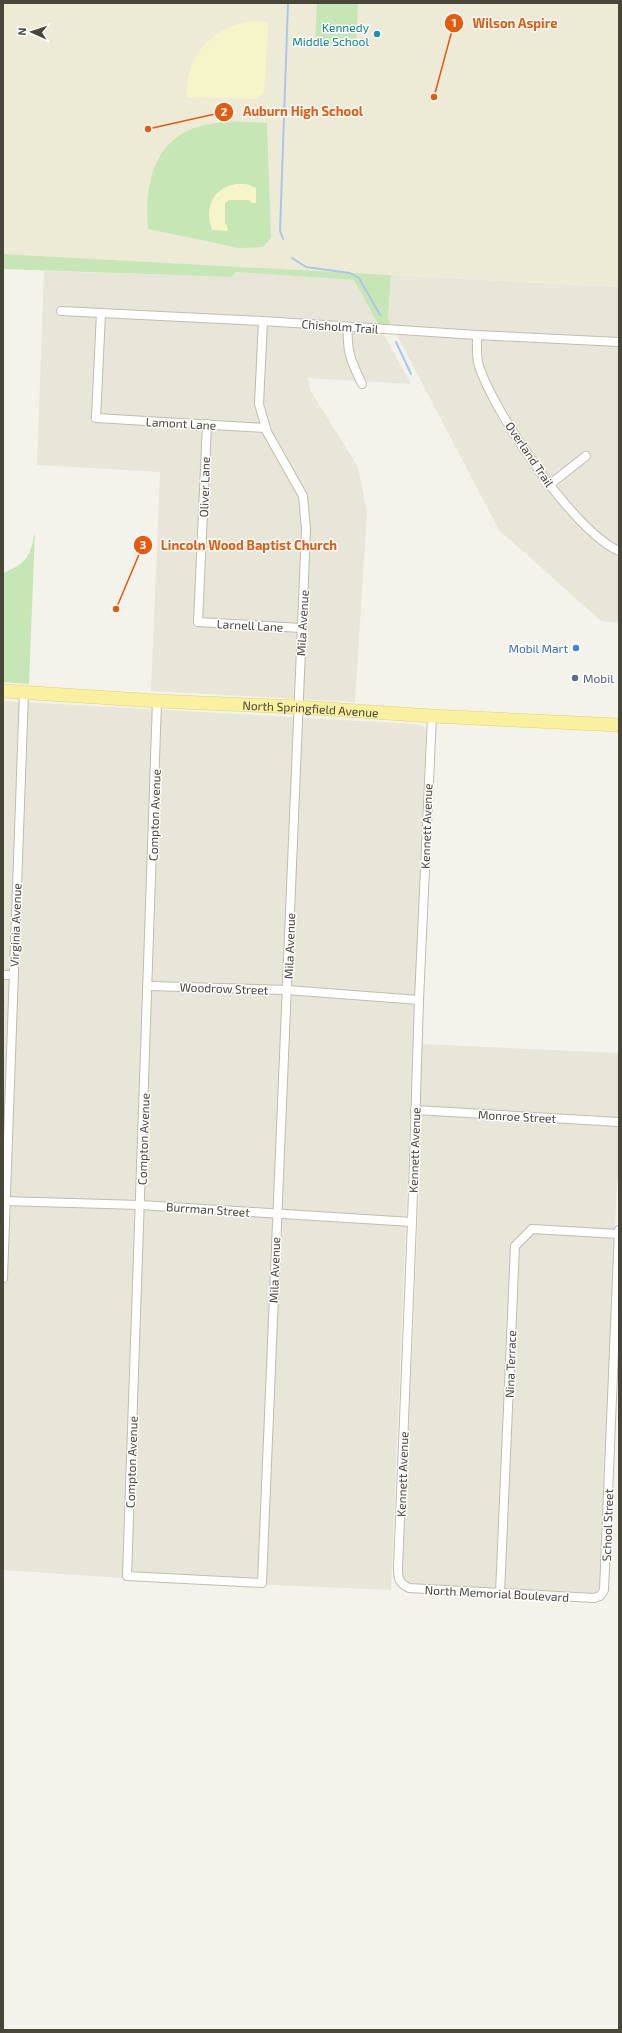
<svg xmlns="http://www.w3.org/2000/svg" width="622" height="2033" font-family="'Exo 2',sans-serif">
	<style>
		.residential { fill: #e8e6d9 }
		.education { fill: #edebd5 }
		.green { fill: #c7e6b6 }
		.sand { fill: #f6f5c9 }
		.lines { fill: none; stroke-linecap: round; stroke-linejoin: round }
		.stream { stroke: #abc5ed; stroke-width: 2 }
		.minor-casing { stroke: #c0bdad; stroke-width: 10 }
		.primary-casing { stroke: #ded36f; stroke-width: 14 }
		.minor { stroke: #fff; stroke-width: 8 }
		.primary { stroke: #f9f19f; stroke-width: 13 }
		.culture-dot { fill: #0f9aa8; stroke: #fff; stroke-width: 1.5 }
		.shop-dot { fill: #3f7fe0; stroke: #fff; stroke-width: 1.5 }
		.service-dot { fill: #5c6f8a; stroke: #fff; stroke-width: 1.5 }
		.labels { text-anchor: middle; dominant-baseline: central; stroke-width: 3; stroke-linejoin: round; paint-order: stroke }
		.culture-label { font-size: 12px; fill: #0d838f; stroke: #fff; text-anchor: end }
		.street-label { font-size: 12px; fill: #484539; stroke: #fff }
		.shop-label { font-size: 12px; fill: #366cbe; stroke: #fff; text-anchor: end }
		.service-label { font-size: 12px; fill: #4e5e75; stroke: #fff; text-anchor: start }
		.leader { fill: none; stroke: #e8590c; stroke-width: 1.5 }
		.callout-dot { fill: #e8590c; stroke: #fff; stroke-width: 1.5 }
		.mark-label { font-size: 12px; text-anchor: middle; font-weight: bold; fill: #fff }
		.callout-label { font-size: 13px; text-anchor: middle; font-weight: bold; fill: #e8590c; stroke: #fff; stroke-width: 3; stroke-linejoin: round; paint-order: stroke }
	</style>
	<rect width="100%" height="100%" fill="#f4f3eb"/>
	<g class="residential">
		<polygon points="44,271 232,277 236,272 354,280 411,384 308,378 310,390 358,467 367,512 355,702 151,691 160,472 37,465"/>
		<polygon points="391,275 619,287 619,623 601,621 499,530 388,318"/>
		<polygon points="3,701 415,724 424,727 426,731 391,1590 151,1580 3,1570"/>
		<polygon points="421,1044 619,1053 619,1180 617,1182 601,1582 596,1594 409,1584 402,1578 420,1171 417,1171"/>
	</g>
	<polygon class="education" points="3,3 619,3 619,287 3,254"/>
	<g class="green">
		<polygon points="317,3 358,3 356,45 315,43"/>
		<path d="M 227,121 L 267,123 L 271,238 L 263,247 L 239,248 L 148,229 C 145,193 150,151 185,132 C 197,125 213,124 227,121 Z"/>
		<polygon points="3,254 391,275 388,318 391,324 378,324 354,280 236,272 232,277 3,269"/>
		<path d="M 35,532 L 29,684 L 3,682 L 3,573 C 28,563 30,556 35,532 Z"/>
	</g>
	<g class="sand">
		<path d="M 255,21 L 268,23 L 264,92 L 256,99 L 187,97 C 184,55 215,24 255,21 Z"/>
		<path d="M 236,184 L 246,184 L 256,188 L 256,203 L 252,203 L 249,200 L 229,200 L 225,203 L 225,223 L 227,225 L 228,231 L 212,230 C 204,209 212,188 236,184 Z"/>
	</g>
	<g class="lines">
		<g class="stream">
			<polyline points="283,239 280,231 288,3"/>
			<polyline points="292,258 306,267 350,273 359,278 380,315"/>
			<polyline points="396,342 411,374"/>
		</g>
		<g class="minor-casing">
			<g id="minor">
				<polyline points="61,311 263,321 477,335 619,342"/>
				<polyline points="101,313 96,418 265,428"/>
				<path d="M 348,327 C 346,351 352,363 362,384"/>
				<path d="M 477,335 C 477,345 476,356 479,366 C 494,412 574,532 619,551"/>
				<polyline points="207,424 198,622 301,628"/>
				<polyline points="549,485 586,456"/>
				<polyline points="157,701 127,1576 262,1583 306,529 303,496 267,432 259,404 263,321"/>
				<path d="M 432,716 L 419,1000 L 412,1222 L 398,1568 C 398,1579 399,1583 409,1588 L 594,1598 L 600,1596 L 604,1590 L 619,1230"/>
				<polyline points="3,975 13,975"/>
				<polyline points="149,986 287,990 419,1000"/>
				<polyline points="415,1110 619,1122"/>
				<polyline points="3,1201 140,1205 412,1222"/>
				<polyline points="3,1278 24,692"/>
				<polyline points="500,1593 515,1246 532,1229 619,1234"/>
			</g>
		</g>
		<g class="primary-casing">
			<g id="primary">
				<path id="s1" d="M 3,691 L 157,701 L 298,707 L 432,716 L 619,725"/>
			</g>
		</g>
		<use href="#minor" class="minor"/>
		<use href="#primary" class="primary"/>
	</g>
	<circle class="culture-dot" cx="377" cy="34" r="4"/>
	<circle class="shop-dot" cx="576" cy="648" r="4"/>
	<circle class="service-dot" cx="575" cy="678" r="4"/>
	<g class="labels">
		<g class="culture-label">
			<text x="369" y="27">Kennedy<tspan x="369" dy="14">Middle School</tspan></text>
		</g>
		<g class="street-label">
			<text transform="translate(340 326) rotate(4)">Chisholm Trail</text>
			<text transform="translate(181 423) rotate(3)">Lamont Lane</text>
			<text transform="translate(530 454) rotate(56)">Overland Trail</text>
			<text transform="translate(204 487) rotate(-88)">Oliver Lane</text>
			<text transform="translate(302 623) rotate(-87)">Mila Avenue</text>
			<text transform="translate(250 625) rotate(3)">Larnell Lane</text>
			<text stroke="none"><textPath href="#s1" startOffset="308">North Springfield Avenue</textPath></text>
			<text transform="translate(154 815) rotate(-88)">Compton Avenue</text>
			<text transform="translate(426 826) rotate(-88)">Kennett Avenue</text>
			<text transform="translate(15 925) rotate(-88)">Virginia Avenue</text>
			<text transform="translate(289 946) rotate(-88)">Mila Avenue</text>
			<text transform="translate(224 988) rotate(2)">Woodrow Street</text>
			<text transform="translate(517 1116) rotate(3)">Monroe Street</text>
			<text transform="translate(143 1139) rotate(-88)">Compton Avenue</text>
			<text transform="translate(414 1150) rotate(-88)">Kennett Avenue</text>
			<text transform="translate(208 1209) rotate(4)">Burrman Street</text>
			<text transform="translate(274 1270) rotate(-88)">Mila Avenue</text>
			<text transform="translate(510 1364) rotate(-88)">Nina Terrace</text>
			<text transform="translate(131 1462) rotate(-88)">Compton Avenue</text>
			<text transform="translate(402 1474) rotate(-88)">Kennett Avenue</text>
			<text transform="translate(607 1525) rotate(-88)">School Street</text>
			<text transform="translate(497 1593) rotate(3)">North Memorial Boulevard</text>
		</g>
		<g class="shop-label">
			<text x="568" y="648">Mobil Mart</text>
		</g>
		<g class="service-label">
			<text x="583" y="678">Mobil</text>
		</g>
	</g>
	<path class="leader" d="M434 97L454 23M148 129L224 112M116 609L143 545"/>
	<g class="callout-dot">
		<circle cx="434" cy="97" r="4"/>
		<circle cx="148" cy="129" r="4"/>
		<circle cx="116" cy="609" r="4"/>
		<circle cx="454" cy="23" r="10"/>
		<circle cx="224" cy="112" r="10"/>
		<circle cx="143" cy="545" r="10"/>
	</g>
	<g class="mark-label">
		<text x="454" y="27">1</text>
		<text x="224" y="116">2</text>
		<text x="143" y="549">3</text>
	</g>
	<g class="callout-label">
		<text x="515" y="28">Wilson Aspire</text>
		<text x="303" y="116">Auburn High School</text>
		<text x="249" y="550">Lincoln Wood Baptist Church</text>
	</g>
	<rect width="622" height="2033" fill="none" stroke="#484539" stroke-width="8"/>
	<g transform="translate(32 32) rotate(273)" stroke="#ffffff" stroke-width="3" paint-order="stroke">
	<path d="M0-3L7 15L0 10L-7 15Z" fill="#484539"/>
	<text y="-6" font-size="11" font-weight="bold" text-anchor="middle" fill="#484539">N</text>
	</g>
</svg>
